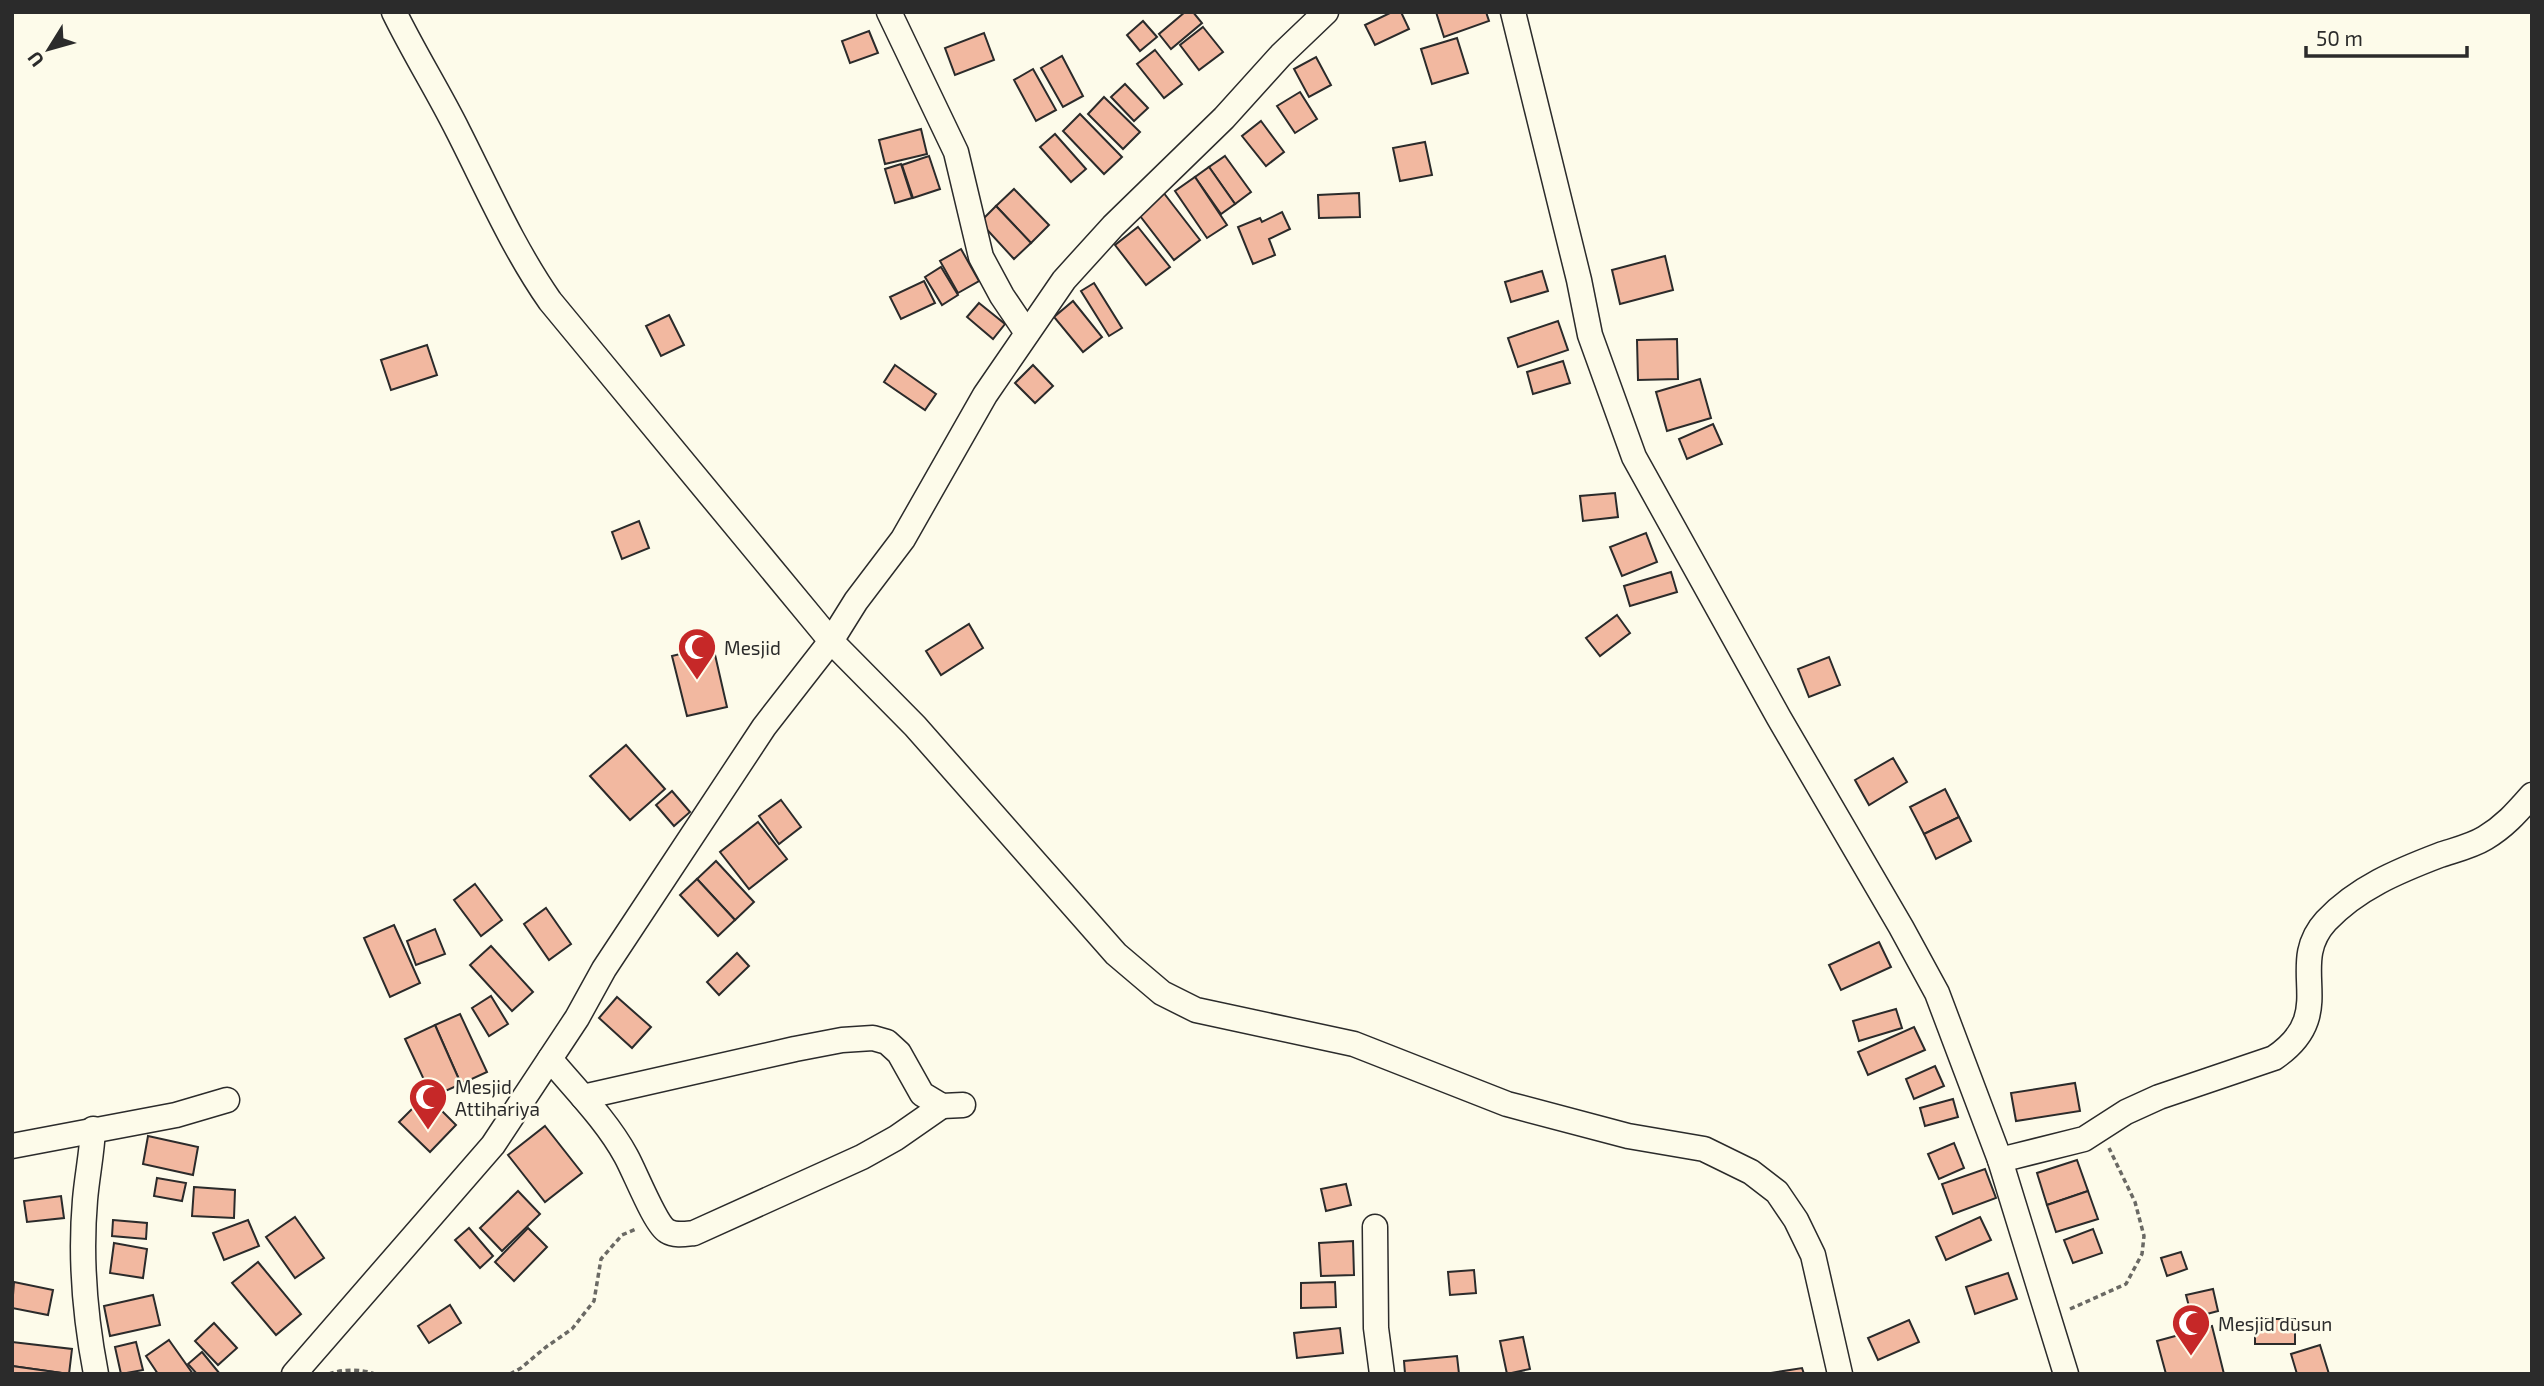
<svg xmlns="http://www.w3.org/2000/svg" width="2544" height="1386" font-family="'Exo 2',sans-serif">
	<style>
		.building { fill: #f2b8a0; stroke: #2b2b2b; stroke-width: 2 }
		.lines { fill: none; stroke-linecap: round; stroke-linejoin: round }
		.minor-casing { stroke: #2b2b2b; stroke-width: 27 }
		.path { stroke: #6a6964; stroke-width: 3.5; stroke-dasharray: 5 3.5; stroke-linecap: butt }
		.minor { stroke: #fdfbea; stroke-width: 24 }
		.labels { text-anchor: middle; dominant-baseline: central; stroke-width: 5; stroke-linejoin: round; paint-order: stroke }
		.poi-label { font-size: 19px; fill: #2b2b2b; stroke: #fdfbea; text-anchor: start }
	</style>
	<rect width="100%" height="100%" fill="#fdfbea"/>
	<g class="building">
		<polygon points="1185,12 1193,12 1202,23 1171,49 1159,34"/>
		<polygon points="1392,12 1401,12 1409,29 1375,45 1365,25"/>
		<polygon points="1436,12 1486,12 1489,21 1444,37"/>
		<polygon points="1143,21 1157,37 1140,51 1127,35"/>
		<polygon points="1203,27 1223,52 1199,70 1180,45"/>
		<polygon points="869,31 878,53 850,63 842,41"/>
		<polygon points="984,33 994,60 955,75 945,48"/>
		<polygon points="1457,38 1468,73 1432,84 1421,49"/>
		<polygon points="1155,50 1182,84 1164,98 1137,64"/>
		<polygon points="1062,56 1083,96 1063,107 1041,68"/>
		<polygon points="1316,57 1331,85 1309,97 1294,69"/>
		<polygon points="1033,69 1056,110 1036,121 1014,80"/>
		<polygon points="1125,84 1148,108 1134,121 1111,97"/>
		<polygon points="1300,92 1317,119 1295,133 1277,106"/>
		<polygon points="1104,97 1140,132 1123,149 1088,114"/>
		<polygon points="1080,114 1122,157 1104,174 1063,131"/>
		<polygon points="1261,121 1284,152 1266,166 1242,136"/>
		<polygon points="921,129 927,154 885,164 879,140"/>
		<polygon points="1055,134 1086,169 1071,182 1040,147"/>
		<polygon points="1425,142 1432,175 1400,181 1393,148"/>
		<polygon points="929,156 940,189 913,198 902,165"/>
		<polygon points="1225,156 1251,192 1235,204 1209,167"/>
		<polygon points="901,164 912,198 895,203 885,169"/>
		<polygon points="1209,167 1235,204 1221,214 1195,177"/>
		<polygon points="1195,177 1227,225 1207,238 1175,191"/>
		<polygon points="1014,189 1049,225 1031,243 996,206"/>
		<polygon points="1163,192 1200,240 1174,260 1137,212"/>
		<polygon points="1359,193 1360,217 1319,218 1318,195"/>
		<polygon points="996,206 1031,243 1014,259 980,222"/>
		<polygon points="1282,212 1290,229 1269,239 1275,255 1253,264 1238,227 1260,218 1262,222"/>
		<polygon points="1138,227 1170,267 1146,285 1115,245"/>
		<polygon points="961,249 979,281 958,293 940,261"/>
		<polygon points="1665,256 1673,290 1620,304 1612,270"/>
		<polygon points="941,267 958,295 942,305 925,277"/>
		<polygon points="1542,271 1548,291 1511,302 1505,282"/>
		<polygon points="924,281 935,303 901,319 890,297"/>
		<polygon points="1094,283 1122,328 1109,336 1081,291"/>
		<polygon points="1073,301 1102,337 1083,352 1054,317"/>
		<polygon points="979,303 1005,324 993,339 967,317"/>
		<polygon points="669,315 684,345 661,356 646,326"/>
		<polygon points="1558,321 1568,350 1518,367 1508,338"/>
		<polygon points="1677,339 1678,379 1638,380 1637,340"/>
		<polygon points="427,345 437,375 391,390 381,360"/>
		<polygon points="1563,361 1570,383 1533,394 1527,372"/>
		<polygon points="895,365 936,394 925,410 884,382"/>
		<polygon points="1033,365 1053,386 1035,403 1015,383"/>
		<polygon points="1700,379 1711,418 1667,431 1656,392"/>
		<polygon points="1713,424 1722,444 1687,459 1679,439"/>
		<polygon points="1615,493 1618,517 1583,521 1580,496"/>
		<polygon points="639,521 649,548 622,559 612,532"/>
		<polygon points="1646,533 1657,562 1622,576 1610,547"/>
		<polygon points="1671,572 1677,592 1630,606 1624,586"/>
		<polygon points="1617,615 1630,633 1600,656 1586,638"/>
		<polygon points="969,624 983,648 941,675 926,651"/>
		<polygon points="713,646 727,707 687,716 672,656"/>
		<polygon points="1829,657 1840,685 1809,697 1798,669"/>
		<polygon points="626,745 665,789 630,820 590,776"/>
		<polygon points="1893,758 1907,782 1869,805 1855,780"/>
		<polygon points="1945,789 1959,817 1924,834 1910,807"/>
		<polygon points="672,791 690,812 674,826 656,805"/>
		<polygon points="781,800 801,827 779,844 759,816"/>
		<polygon points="1959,817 1971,841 1936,859 1924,834"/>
		<polygon points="758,822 787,859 749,889 720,852"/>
		<polygon points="716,861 754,902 735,920 697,879"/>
		<polygon points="697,879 735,920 718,936 680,895"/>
		<polygon points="475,884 502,920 481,936 454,900"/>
		<polygon points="546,908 571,944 549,960 524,924"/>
		<polygon points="394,925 420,983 390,997 364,938"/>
		<polygon points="435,929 445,954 416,965 407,941"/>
		<polygon points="1879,942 1891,967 1841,990 1829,965"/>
		<polygon points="491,946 533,992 512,1011 470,965"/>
		<polygon points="737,953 749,966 719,995 707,982"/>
		<polygon points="491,996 508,1024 489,1036 472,1008"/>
		<polygon points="617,997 651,1027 632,1048 599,1018"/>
		<polygon points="1896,1009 1902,1028 1859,1041 1853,1021"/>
		<polygon points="460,1014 487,1072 461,1084 435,1025"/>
		<polygon points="435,1025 461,1084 432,1097 405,1039"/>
		<polygon points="1914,1027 1925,1050 1868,1075 1858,1052"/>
		<polygon points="1935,1066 1944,1086 1914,1099 1906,1079"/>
		<polygon points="2075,1083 2080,1111 2016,1121 2011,1093"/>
		<polygon points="426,1095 456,1125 430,1152 399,1122"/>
		<polygon points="1953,1099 1958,1117 1925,1126 1920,1108"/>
		<polygon points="545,1126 582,1173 545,1202 508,1155"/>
		<polygon points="148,1136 198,1147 193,1175 143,1164"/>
		<polygon points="1954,1143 1964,1168 1939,1179 1928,1154"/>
		<polygon points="2077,1160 2088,1191 2047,1205 2037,1173"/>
		<polygon points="1985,1169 1996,1198 1953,1214 1942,1184"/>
		<polygon points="157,1178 186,1183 182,1201 154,1196"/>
		<polygon points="1346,1184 1351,1205 1326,1211 1321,1189"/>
		<polygon points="194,1187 235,1190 234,1218 192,1216"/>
		<polygon points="518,1191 540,1214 502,1251 480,1228"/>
		<polygon points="2088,1191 2098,1219 2056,1232 2047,1205"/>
		<polygon points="61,1196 64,1218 27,1222 24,1201"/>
		<polygon points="295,1217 324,1258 295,1278 266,1237"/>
		<polygon points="1980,1217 1991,1240 1946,1260 1936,1237"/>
		<polygon points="113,1220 147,1223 146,1239 112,1236"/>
		<polygon points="248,1220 259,1246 224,1260 213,1233"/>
		<polygon points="469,1228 493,1256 480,1268 455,1240"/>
		<polygon points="528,1228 547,1247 514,1281 495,1262"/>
		<polygon points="2093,1229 2102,1253 2073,1263 2064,1240"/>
		<polygon points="1353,1241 1354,1275 1321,1276 1319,1243"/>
		<polygon points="114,1243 147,1249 143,1278 110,1273"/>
		<polygon points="2181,1252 2187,1269 2167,1276 2161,1258"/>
		<polygon points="258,1262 301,1314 276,1335 232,1283"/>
		<polygon points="1474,1270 1476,1293 1450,1295 1448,1272"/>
		<polygon points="2008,1273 2017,1299 1975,1314 1966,1287"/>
		<polygon points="14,1282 53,1290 48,1315 12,1308"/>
		<polygon points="1335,1282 1336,1307 1301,1308 1301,1283"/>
		<polygon points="2213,1289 2218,1311 2192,1318 2186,1295"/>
		<polygon points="153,1295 160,1325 110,1336 104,1306"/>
		<polygon points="450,1305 461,1323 429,1343 418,1326"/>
		<rect x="2255" y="1319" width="40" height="25"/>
		<polygon points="1909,1320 1919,1342 1878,1360 1868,1338"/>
		<polygon points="214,1323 237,1348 218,1365 195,1341"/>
		<polygon points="2212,1326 2224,1374 2166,1374 2157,1341"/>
		<polygon points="1340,1328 1343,1353 1297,1358 1294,1333"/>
		<polygon points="1523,1337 1530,1369 1507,1374 1500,1341"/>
		<polygon points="169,1340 193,1374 158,1374 146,1356"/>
		<polygon points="12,1342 72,1349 69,1374 12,1366"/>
		<polygon points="136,1342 143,1370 121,1374 115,1347"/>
		<polygon points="2320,1345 2329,1374 2297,1374 2291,1354"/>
		<polygon points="202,1352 220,1374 197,1374 188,1364"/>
		<polygon points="1457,1356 1459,1374 1405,1374 1404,1361"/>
		<polygon points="12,1366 69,1374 12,1374"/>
		<polygon points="1802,1368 1804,1374 1771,1373"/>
	</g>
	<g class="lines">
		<g class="minor-casing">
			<g id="minor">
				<path d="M 394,12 C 414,53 438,91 458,131 C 487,188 513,248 550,301 L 831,641 L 915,726 L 1116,954 L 1162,993 L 1196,1010 L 1354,1044 L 1507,1104 L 1628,1136 L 1704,1149 L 1751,1172 L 1777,1192 L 1796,1220 L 1813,1255 L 1840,1374"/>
				<polyline points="889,12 956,152 981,257 1002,296 1027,333"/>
				<polyline points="1513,12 1579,280 1590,335 1634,457 1779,718 1901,927 1937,993 2000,1160 2066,1374"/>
				<path d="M 550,1059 C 576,1090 607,1121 626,1156 C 635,1172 655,1224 667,1231 C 675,1236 685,1234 694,1233 L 862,1157 L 896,1138 L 942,1106"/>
				<polyline points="583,1097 795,1049 842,1040 873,1038 887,1042 899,1053 922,1094 942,1106 963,1105"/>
				<path d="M 93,1129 C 92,1153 87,1176 85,1200 C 80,1258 85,1317 96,1374"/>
				<polyline points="12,1146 176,1115 227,1100"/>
				<path d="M 2000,1160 L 2084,1139 L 2126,1112 L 2159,1097 L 2274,1058 C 2341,1013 2284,967 2326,921 C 2357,888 2398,871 2440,855 C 2455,850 2472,846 2485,838 C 2505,826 2517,812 2532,795"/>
				<polyline points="1375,1227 1376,1328 1382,1374"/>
				<polyline points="294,1374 493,1145 577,1018 604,969 764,727 831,641 856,601 903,539 985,395 1064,280 1113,226 1224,118 1281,55 1326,12"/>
			</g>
		</g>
		<g class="path">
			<polyline points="2070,1309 2126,1284 2142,1254 2144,1236 2135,1202 2109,1148"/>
			<path d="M 329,1374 C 341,1369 363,1369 375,1374"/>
			<polyline points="510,1374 521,1368 546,1347 572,1329 594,1301 601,1259 622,1235 636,1229"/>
		</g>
		<use href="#minor" class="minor"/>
	</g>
	<defs>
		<g id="mosque-pin" transform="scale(2.0125)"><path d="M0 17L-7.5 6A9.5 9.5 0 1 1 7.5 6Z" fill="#c62828" stroke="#fdfbea"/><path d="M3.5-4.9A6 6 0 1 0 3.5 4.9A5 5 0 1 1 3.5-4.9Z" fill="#fff"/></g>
	</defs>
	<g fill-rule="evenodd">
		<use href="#mosque-pin" x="697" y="647"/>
		<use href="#mosque-pin" x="428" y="1097"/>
		<use href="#mosque-pin" x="2191" y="1323"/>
	</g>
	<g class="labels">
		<g class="poi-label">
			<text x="724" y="647">Mesjid</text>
			<text x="455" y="1086">Mesjid<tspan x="455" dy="22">Attihariya</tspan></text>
			<text x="2218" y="1323">Mesjid dusun</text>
		</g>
	</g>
	<rect width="2544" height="1386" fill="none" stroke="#2b2b2b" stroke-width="28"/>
	<g transform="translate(49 49) rotate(233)" stroke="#fdfbea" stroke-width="5" paint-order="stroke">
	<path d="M0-5L12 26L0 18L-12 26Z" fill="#2b2b2b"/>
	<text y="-10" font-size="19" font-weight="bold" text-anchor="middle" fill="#2b2b2b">U</text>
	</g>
	<path d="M2306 46v10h161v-10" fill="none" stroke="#2b2b2b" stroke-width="3.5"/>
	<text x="2316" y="46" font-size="21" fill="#2b2b2b" stroke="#fdfbea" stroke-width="5" paint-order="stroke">50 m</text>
</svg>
